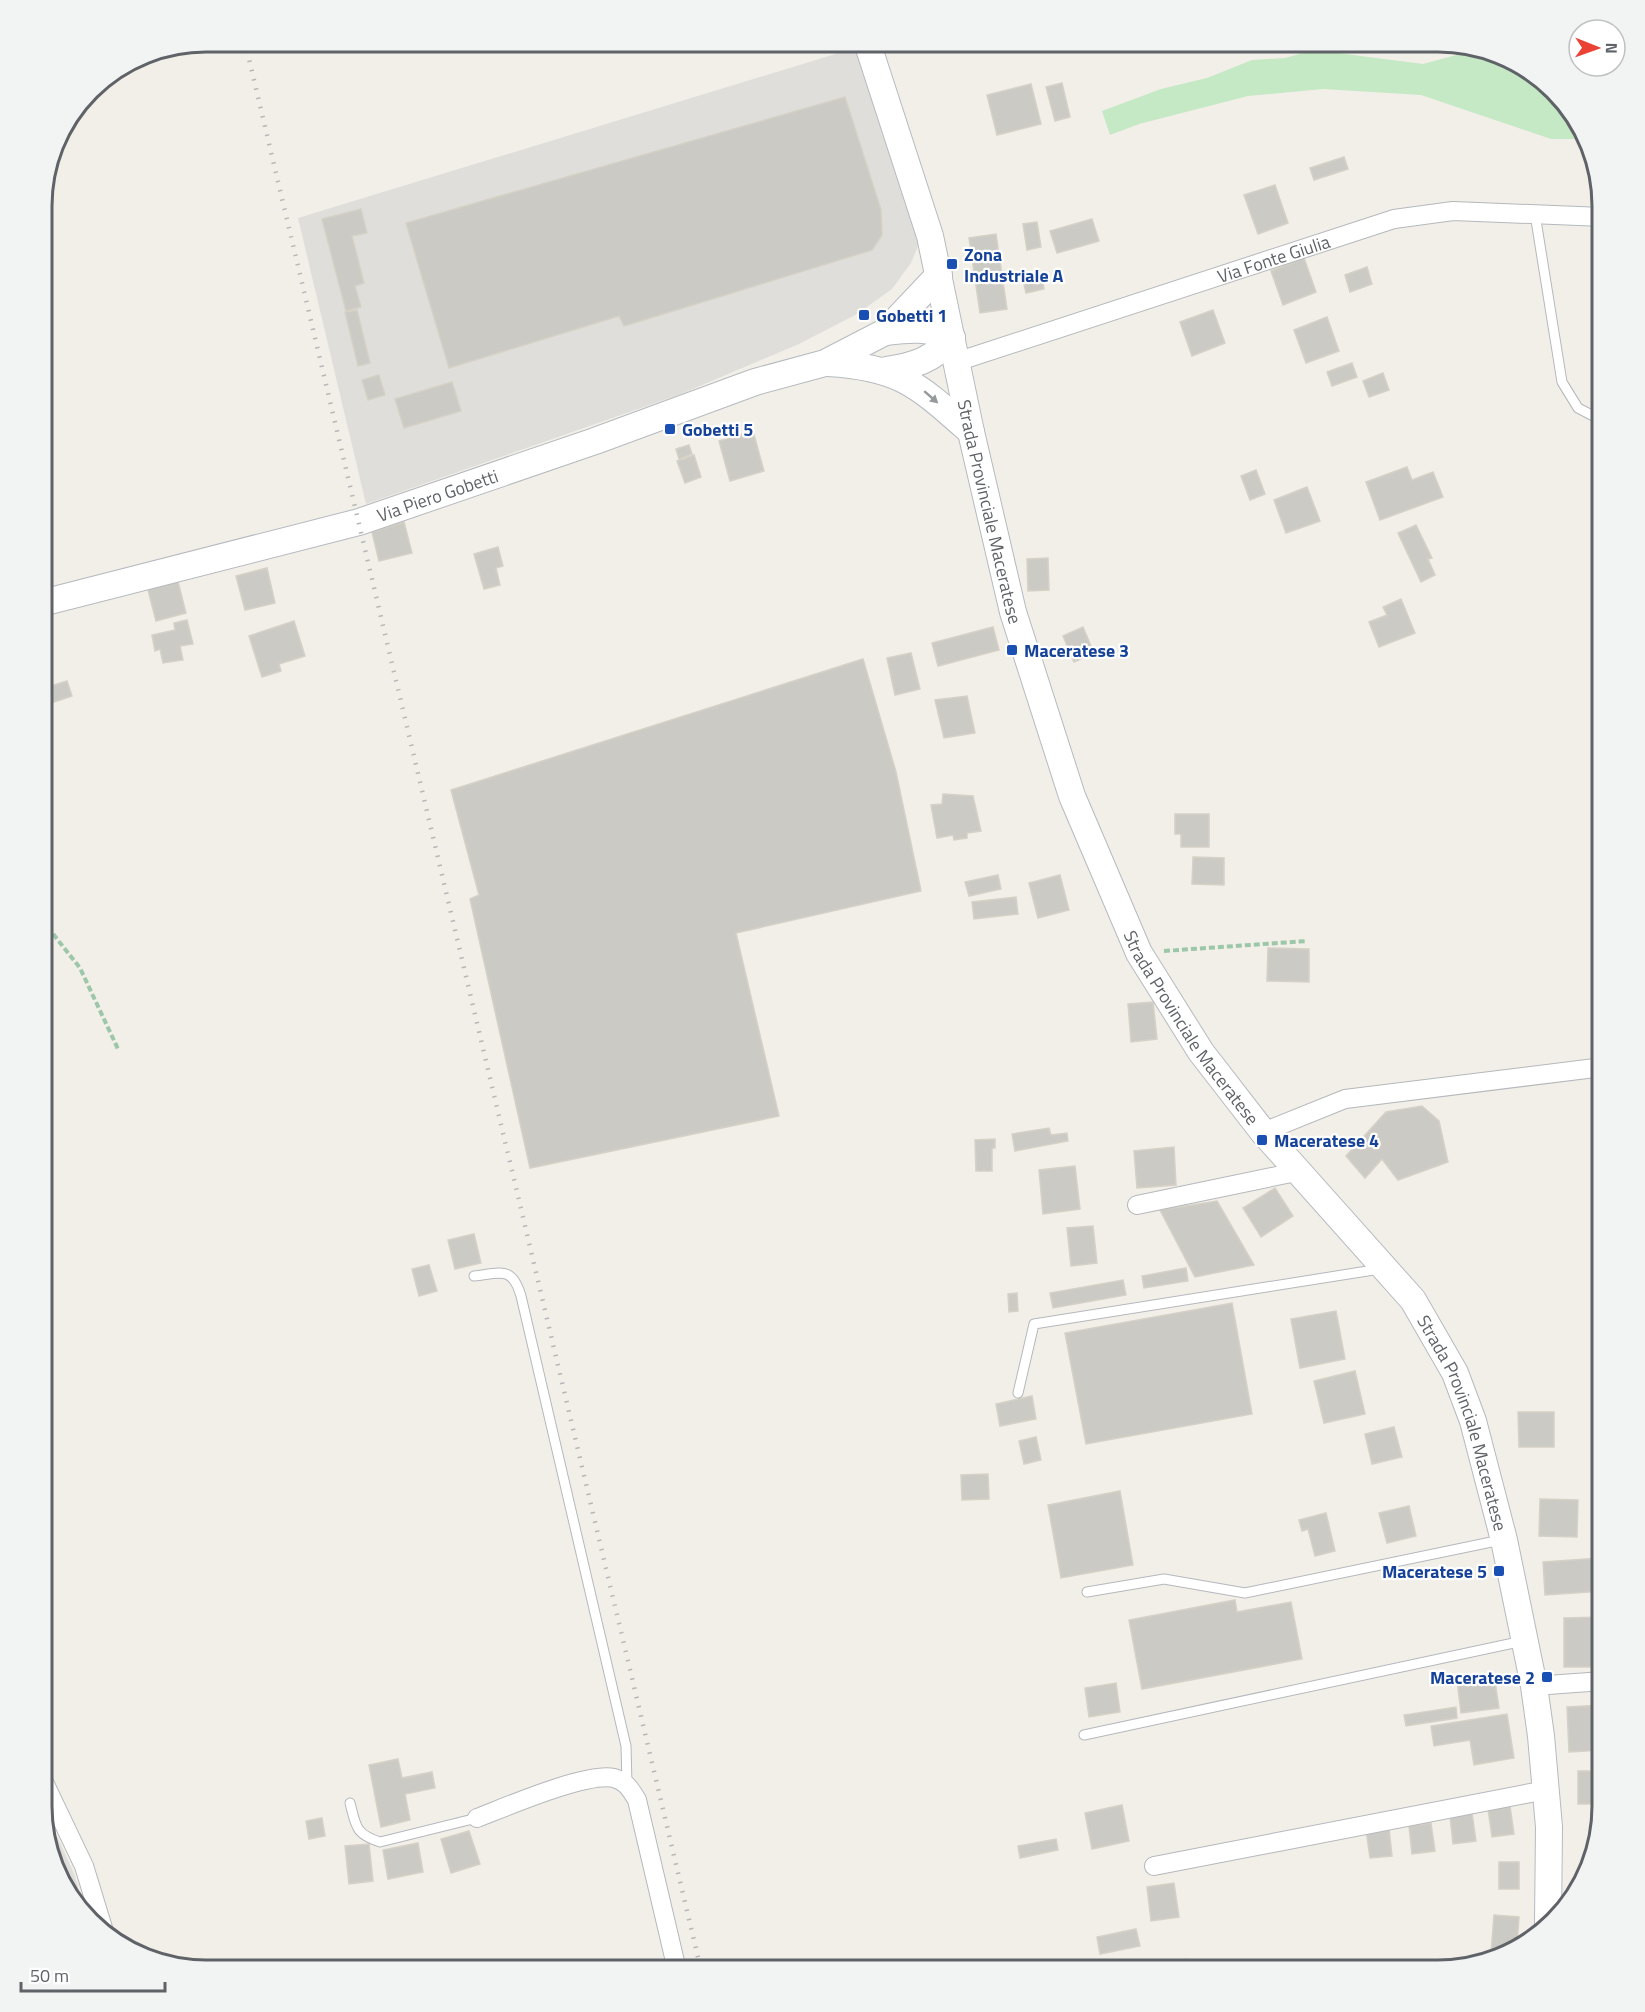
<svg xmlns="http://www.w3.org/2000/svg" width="1645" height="2012" font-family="'Titillium Web',sans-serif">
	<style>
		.industrial { fill: #e0deda }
		.green { fill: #c5e8c5 }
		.building { fill: #cccac5; stroke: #d6d1c6; stroke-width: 1.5 }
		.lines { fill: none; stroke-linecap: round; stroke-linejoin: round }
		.lane-casing { stroke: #b5b8bc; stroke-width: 11 }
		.street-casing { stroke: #b5b8bc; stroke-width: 20 }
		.secondary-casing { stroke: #b6babf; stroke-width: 28 }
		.path { stroke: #9cc7a9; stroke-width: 4; stroke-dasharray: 6 3; stroke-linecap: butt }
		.lane { stroke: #fff; stroke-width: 9 }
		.street { stroke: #fff; stroke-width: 18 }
		.secondary { stroke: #fff; stroke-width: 26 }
		.rail { stroke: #b6b7b8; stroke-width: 4.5; stroke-dasharray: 1.5 8; stroke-linecap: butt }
		.oneway { fill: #979a9d }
		.transit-dot { fill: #1a4fb4; stroke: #fff; stroke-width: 2 }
		.labels { text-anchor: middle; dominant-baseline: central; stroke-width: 4.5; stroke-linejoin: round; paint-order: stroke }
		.transit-label { font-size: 18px; font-weight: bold; fill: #164399; stroke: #fff; text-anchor: start }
		.street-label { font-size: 18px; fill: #5f6368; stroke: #fff }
		.rim { fill: none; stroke: #5f6368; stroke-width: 3 }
	</style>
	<rect width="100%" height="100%" fill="#f1efe8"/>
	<g class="industrial">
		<polygon points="855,48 920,241 911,263 892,289 857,314 799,344 681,394 366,504 298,218"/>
		<polygon points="42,1803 75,1876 85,1912 70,1897"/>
	</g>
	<polygon class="green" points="1314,50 1423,64 1475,50 1520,64 1575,115 1583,139 1551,139 1421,95 1323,89 1248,96 1139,124 1110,135 1102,111 1161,89 1207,78 1252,60 1285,58"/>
	<g class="building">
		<polygon points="1062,83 1070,117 1055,121 1046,87"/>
		<polygon points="1031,84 1041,124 997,135 987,95"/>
		<polygon points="845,97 881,210 882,235 872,250 624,326 619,316 449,368 406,223"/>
		<polygon points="1344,157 1348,169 1314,180 1310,168"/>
		<polygon points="1275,185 1288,223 1258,234 1244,195"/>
		<polygon points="361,209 367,233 352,236 364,283 355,286 361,307 346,311 322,219"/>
		<polygon points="1092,219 1099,241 1057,253 1050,231"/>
		<polygon points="1037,222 1041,247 1027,250 1023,224"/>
		<polygon points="996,234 1007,309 980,313 969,238"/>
		<polygon points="1304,258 1316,292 1283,305 1271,271"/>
		<polygon points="1367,267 1372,284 1350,292 1345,275"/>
		<polygon points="1041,272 1044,289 1026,293 1022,275"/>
		<polygon points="357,310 370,363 358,366 345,312"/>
		<polygon points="1213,310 1225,343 1192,356 1180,322"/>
		<polygon points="1327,317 1339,351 1306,363 1294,330"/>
		<polygon points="1352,363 1357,377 1332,386 1327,372"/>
		<polygon points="1383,373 1389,390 1369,397 1363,381"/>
		<polygon points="379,375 385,395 368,400 362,380"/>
		<polygon points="452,382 461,411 404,428 395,399"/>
		<polygon points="753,431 764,471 730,481 719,441"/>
		<polygon points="689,445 692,454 679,459 676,449"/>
		<polygon points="694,455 701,477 685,483 677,461"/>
		<polygon points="1407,467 1412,480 1433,472 1443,497 1380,520 1366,482"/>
		<polygon points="1256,470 1265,494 1250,500 1241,476"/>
		<polygon points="1307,487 1320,521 1286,533 1274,500"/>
		<polygon points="404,522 412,553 379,561 372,532"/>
		<polygon points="1416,525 1432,558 1428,559 1435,575 1421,582 1398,533"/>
		<polygon points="498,547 503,566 496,568 500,585 484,589 474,554"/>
		<polygon points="1048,558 1049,590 1028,591 1027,559"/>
		<polygon points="267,568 275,603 245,610 236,576"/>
		<polygon points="177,578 186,613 156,621 147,586"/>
		<polygon points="1401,599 1415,633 1379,647 1369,622 1387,615 1383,607"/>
		<polygon points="187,620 193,644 180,646 183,660 163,663 160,649 155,651 152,635 175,630 174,623"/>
		<polygon points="294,621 305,656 279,664 281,671 262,677 249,636"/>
		<polygon points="993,627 999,650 938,666 932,643"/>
		<polygon points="1083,627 1094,653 1074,662 1063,636"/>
		<polygon points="42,633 45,633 52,662 42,664"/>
		<polygon points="911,653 920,689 895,695 887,658"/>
		<polygon points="863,659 896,772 921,891 736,933 779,1116 530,1168 470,899 479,895 451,790"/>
		<polygon points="46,672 51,686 67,681 72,696 42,706 42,673"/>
		<polygon points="967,696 975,733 944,738 935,700"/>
		<polygon points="943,794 973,796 981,831 967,833 967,838 954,840 953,835 937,838 931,805 942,804"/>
		<polygon points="1175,814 1209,814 1209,847 1181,847 1181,834 1175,834"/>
		<polygon points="1193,857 1224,858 1224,885 1192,884"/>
		<polygon points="998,875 1001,889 969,896 965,882"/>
		<polygon points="1060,875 1069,910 1038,918 1029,883"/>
		<polygon points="1016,897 1018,914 974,919 972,902"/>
		<polygon points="1268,948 1309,949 1309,982 1267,981"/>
		<polygon points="1153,1002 1157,1039 1131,1042 1128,1004"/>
		<polygon points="1422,1106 1439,1121 1448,1162 1398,1180 1382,1159 1365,1178 1346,1156 1386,1112"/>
		<polygon points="1049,1128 1051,1135 1067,1133 1068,1141 1015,1151 1012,1134"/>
		<polygon points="995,1139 995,1148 992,1148 992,1171 976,1171 975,1140"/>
		<polygon points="1174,1147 1176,1185 1137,1188 1134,1151"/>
		<polygon points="1075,1166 1080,1209 1043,1214 1039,1170"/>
		<polygon points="1275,1188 1293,1216 1261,1237 1243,1208"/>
		<polygon points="1217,1201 1254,1265 1195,1277 1160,1210"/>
		<polygon points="1093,1226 1097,1263 1071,1266 1067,1228"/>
		<polygon points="474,1234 481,1263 455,1269 448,1240"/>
		<polygon points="429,1265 437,1291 419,1296 412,1269"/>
		<polygon points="1186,1268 1188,1281 1144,1288 1142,1276"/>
		<polygon points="1123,1280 1126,1295 1053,1308 1050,1293"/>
		<polygon points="1017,1293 1018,1311 1009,1312 1008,1294"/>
		<polygon points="1232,1303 1252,1414 1086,1444 1065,1333"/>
		<polygon points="1336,1311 1345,1359 1300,1368 1291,1319"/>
		<polygon points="1355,1371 1365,1414 1324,1423 1314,1381"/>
		<polygon points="1032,1396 1036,1419 1000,1426 996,1404"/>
		<polygon points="1518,1412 1554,1412 1554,1447 1519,1447"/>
		<polygon points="1394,1427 1402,1457 1372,1464 1365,1434"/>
		<polygon points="1036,1437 1041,1460 1024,1464 1019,1441"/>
		<polygon points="988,1474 989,1499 962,1500 961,1475"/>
		<polygon points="1120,1491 1133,1565 1061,1578 1048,1505"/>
		<polygon points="1540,1499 1578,1500 1577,1537 1539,1536"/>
		<polygon points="1409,1506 1416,1536 1387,1543 1379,1513"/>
		<polygon points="1326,1513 1335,1551 1315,1556 1308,1529 1302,1531 1299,1520"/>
		<polygon points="1601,1558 1603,1591 1545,1595 1543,1562"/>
		<polygon points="1235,1600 1237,1612 1291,1602 1302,1659 1142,1689 1129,1620"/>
		<polygon points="1603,1617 1603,1667 1564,1667 1564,1618"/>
		<polygon points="1494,1675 1499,1708 1461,1713 1457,1680"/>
		<polygon points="1116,1683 1120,1712 1089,1717 1085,1688"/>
		<polygon points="1603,1705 1603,1750 1569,1752 1567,1707"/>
		<polygon points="1456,1707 1457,1718 1406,1726 1404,1715"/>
		<polygon points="1507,1714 1514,1758 1474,1765 1470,1740 1434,1746 1431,1726"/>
		<polygon points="398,1759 402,1778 432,1772 435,1788 405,1794 410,1820 381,1827 369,1765"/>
		<rect x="1578" y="1771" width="25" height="33"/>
		<polygon points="1122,1805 1129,1841 1092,1849 1085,1813"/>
		<polygon points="1510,1806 1514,1834 1492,1837 1488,1809"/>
		<polygon points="1472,1813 1476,1841 1453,1844 1450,1816"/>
		<polygon points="322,1818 325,1836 309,1839 306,1821"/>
		<polygon points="1431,1823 1435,1851 1412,1854 1409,1826"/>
		<polygon points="1389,1828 1392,1856 1370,1858 1366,1830"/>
		<polygon points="469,1831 480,1864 451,1873 441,1839"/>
		<polygon points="1056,1839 1058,1850 1020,1858 1018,1846"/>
		<polygon points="418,1843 423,1872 388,1879 383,1850"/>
		<polygon points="369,1844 373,1881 349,1884 345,1846"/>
		<rect x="1499" y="1862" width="20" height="27"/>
		<polygon points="1174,1883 1179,1917 1151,1921 1147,1887"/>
		<polygon points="1494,1915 1519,1917 1517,1946 1491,1954"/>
		<polygon points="1136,1929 1140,1946 1100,1954 1097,1937"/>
		<polygon points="1187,1959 1188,1970 1162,1970 1161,1963"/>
	</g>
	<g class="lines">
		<g class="lane-casing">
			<g id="lane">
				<polyline points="1535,214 1562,382 1578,408 1603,421"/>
				<path d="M 474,1276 C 502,1273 512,1266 521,1296 L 626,1746 L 627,1784"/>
				<polyline points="1018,1393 1034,1324 1380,1269"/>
				<polyline points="1087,1592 1164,1579 1245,1593 1501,1540"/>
				<polyline points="1084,1735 1523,1641"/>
				<path d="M 350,1803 C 356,1826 355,1834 380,1842 L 477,1818"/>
			</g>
		</g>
		<g class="street-casing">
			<g id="street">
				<path id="s1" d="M 956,362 L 1394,219 L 1453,211 L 1603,217"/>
				<polyline points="1263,1132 1345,1099 1603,1067"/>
				<polyline points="1137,1205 1296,1172"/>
				<polyline points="1534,1686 1603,1681"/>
				<polyline points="42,1778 84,1866 103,1928"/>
				<path d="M 477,1818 C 506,1807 586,1772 614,1778 C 626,1781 631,1790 637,1800 L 677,1970"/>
				<polyline points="1154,1866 1546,1790"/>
			</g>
		</g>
		<g class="secondary-casing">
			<g id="secondary">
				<path id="s2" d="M 867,42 L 930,236 L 971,432 L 1013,612 L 1072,796 L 1139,953 L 1201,1052 L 1263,1132 L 1413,1300 L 1455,1373 L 1473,1421 L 1504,1540 L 1534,1686 L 1541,1736 L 1549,1827 L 1548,1923"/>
				<path d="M 885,332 C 910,329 929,327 952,338"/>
				<path d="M 828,363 C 901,367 919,386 971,432"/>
				<path d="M 886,370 C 914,366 933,360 952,338"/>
				<path id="s3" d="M 42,603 L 359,522 L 595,441 L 755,382 L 825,363 L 885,332 L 939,275"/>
			</g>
		</g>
		<g class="path">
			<polyline points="42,920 80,968 118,1049"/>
			<polyline points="1164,951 1307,941"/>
		</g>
		<use href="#lane" class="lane"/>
		<use href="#street" class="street"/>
		<use href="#secondary" class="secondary"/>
		<polyline class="rail" points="245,42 701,1970"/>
	</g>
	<defs><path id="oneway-solid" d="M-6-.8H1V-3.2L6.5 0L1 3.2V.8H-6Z" transform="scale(1.5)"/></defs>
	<use class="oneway" href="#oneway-solid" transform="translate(931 397) rotate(41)"/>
	<g class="transit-dot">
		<rect x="946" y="258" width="12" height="12" rx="3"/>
		<rect x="858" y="309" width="12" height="12" rx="3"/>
		<rect x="664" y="423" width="12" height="12" rx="3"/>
		<rect x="1006" y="644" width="12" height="12" rx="3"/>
		<rect x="1256" y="1134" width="12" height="12" rx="3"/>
		<rect x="1493" y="1565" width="12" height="12" rx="3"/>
		<rect x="1541" y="1671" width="12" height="12" rx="3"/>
	</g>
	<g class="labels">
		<g class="transit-label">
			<text x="964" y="254">Zona<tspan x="964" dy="21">Industriale A</tspan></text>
			<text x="876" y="315">Gobetti 1</text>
			<text x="682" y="429">Gobetti 5</text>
			<text x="1024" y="650">Maceratese 3</text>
			<text x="1274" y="1140">Maceratese 4</text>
			<text x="1487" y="1571" text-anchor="end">Maceratese 5</text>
			<text x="1535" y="1677" text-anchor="end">Maceratese 2</text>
		</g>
		<g class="street-label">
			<text stroke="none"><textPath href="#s1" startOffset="334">Via Fonte Giulia</textPath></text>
			<text stroke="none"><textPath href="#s3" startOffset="410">Via Piero Gobetti</textPath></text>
			<text stroke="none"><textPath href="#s2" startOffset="486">Strada Provinciale Maceratese</textPath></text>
			<text stroke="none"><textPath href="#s2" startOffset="1044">Strada Provinciale Maceratese</textPath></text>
			<text stroke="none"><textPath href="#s2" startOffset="1530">Strada Provinciale Maceratese</textPath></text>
		</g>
	</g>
	<path d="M0 0H1645V2012H0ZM206 52H1438A154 154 0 0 1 1592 206V1806A154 154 0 0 1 1438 1960H206A154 154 0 0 1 52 1806V206A154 154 0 0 1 206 52Z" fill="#f2f3f3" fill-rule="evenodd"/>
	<path class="rim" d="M206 52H1438A154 154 0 0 1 1592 206V1806A154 154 0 0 1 1438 1960H206A154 154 0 0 1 52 1806V206A154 154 0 0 1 206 52Z"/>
	<g transform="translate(1597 48) rotate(91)"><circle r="28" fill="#ffffff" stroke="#bfc1c3" stroke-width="1.5"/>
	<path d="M0-4.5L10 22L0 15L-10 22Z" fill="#ea4335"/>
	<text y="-9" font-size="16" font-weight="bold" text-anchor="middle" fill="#5f6368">N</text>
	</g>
	<path d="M21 1982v9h144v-9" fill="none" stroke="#5f6368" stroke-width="3"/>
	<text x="30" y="1982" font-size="18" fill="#5f6368" stroke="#ffffff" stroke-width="4.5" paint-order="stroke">50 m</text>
</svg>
